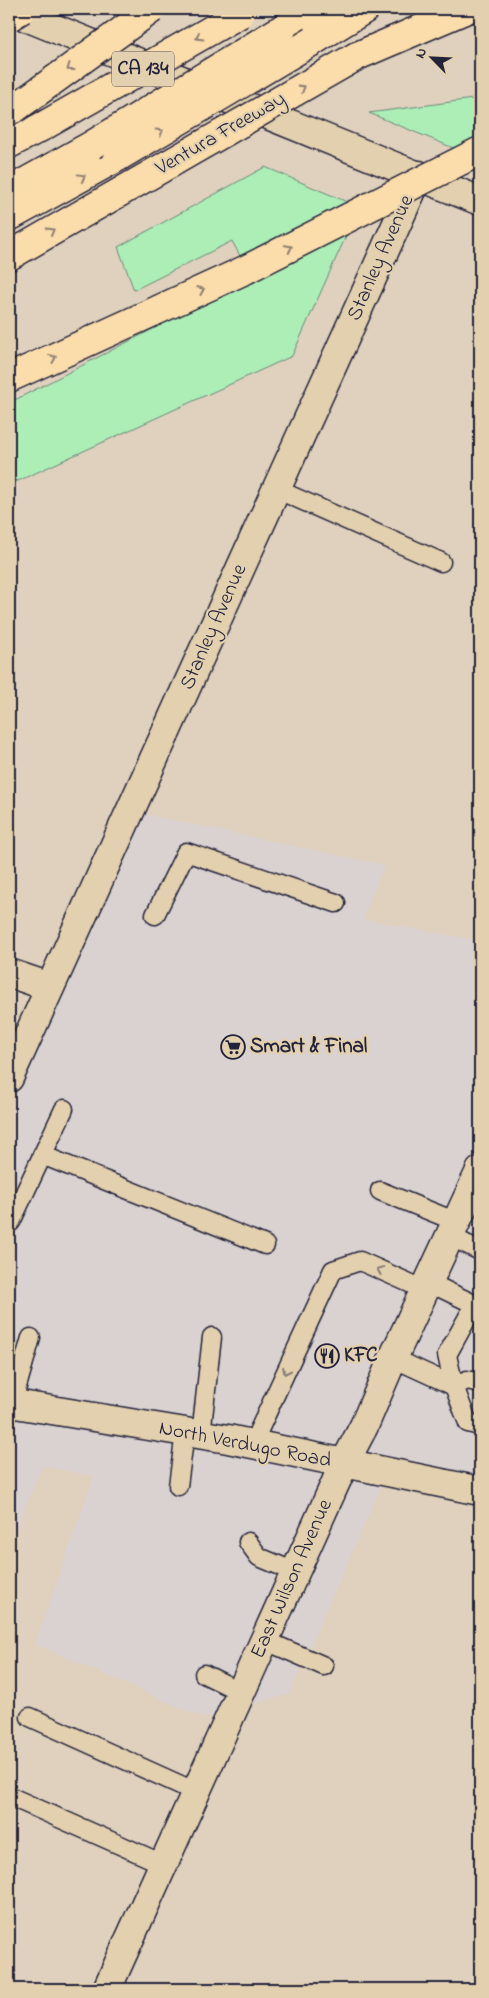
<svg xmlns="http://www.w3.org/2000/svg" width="489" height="1998" font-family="'Indie Flower',sans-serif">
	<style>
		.built { fill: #dad2d1 }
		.green { fill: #adeeb7; stroke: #688879 }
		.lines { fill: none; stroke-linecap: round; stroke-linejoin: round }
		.service-casing { stroke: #22223b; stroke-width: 21 }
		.minor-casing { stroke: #22223b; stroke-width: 31 }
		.tertiary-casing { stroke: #22223b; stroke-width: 31 }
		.secondary-casing { stroke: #22223b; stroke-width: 31 }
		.motorway-casing { stroke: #22223b; stroke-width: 31 }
		.service { stroke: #e3d0ae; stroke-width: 18 }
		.minor { stroke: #e3d0ae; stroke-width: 28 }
		.tertiary { stroke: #e3d0ae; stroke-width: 28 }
		.secondary { stroke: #e3d0ae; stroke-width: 28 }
		.motorway { stroke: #fbdcab; stroke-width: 28 }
		.motorway-bridge-casing { stroke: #22223b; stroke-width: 31; stroke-linecap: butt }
		.motorway-bridge { stroke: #fbdcab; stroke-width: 28 }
		.oneway { stroke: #8e7f73 }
		.oneway2 { stroke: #827974 }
		.labels { text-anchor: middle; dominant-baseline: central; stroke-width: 4.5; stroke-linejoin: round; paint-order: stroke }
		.shield { fill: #e3d0ae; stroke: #5c565e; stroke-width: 1 }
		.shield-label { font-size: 20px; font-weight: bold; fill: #22223b }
		.street-label { font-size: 21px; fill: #22223b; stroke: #e3d0ae }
		.poi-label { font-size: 21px; font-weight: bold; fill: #22223b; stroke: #e3d0ae; text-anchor: start }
	</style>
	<rect width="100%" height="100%" fill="#dfd1be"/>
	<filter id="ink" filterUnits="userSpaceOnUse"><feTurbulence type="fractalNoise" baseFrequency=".02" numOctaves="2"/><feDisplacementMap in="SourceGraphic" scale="10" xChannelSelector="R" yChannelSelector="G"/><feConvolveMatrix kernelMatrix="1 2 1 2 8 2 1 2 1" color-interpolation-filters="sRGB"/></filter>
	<g filter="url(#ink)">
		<polygon class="built" points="134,812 384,865 363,919 480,941 480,1502 383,1482 289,1694 204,1718 35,1644 94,1476 42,1466 14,1535 9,1536 9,1076"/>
		<g class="green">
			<polygon points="480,98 480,159 369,113"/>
			<polygon points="265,167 359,207 292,356 9,485 9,403 252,278 232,241 134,290 118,247"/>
		</g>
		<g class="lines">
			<g class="service-casing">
				<g id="service">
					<polyline points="276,489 441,562"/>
					<polyline points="155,915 186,852 336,903"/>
					<polyline points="42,1155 265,1245"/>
					<polyline points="380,1191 457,1222"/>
					<polyline points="11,1222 64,1109"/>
					<polyline points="450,1236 480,1251"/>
					<polyline points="428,1282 480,1307"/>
					<polyline points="475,1304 447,1355 454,1386 468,1423 480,1426"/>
					<polyline points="393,1358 454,1386 467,1380 480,1383"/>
					<polyline points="12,1404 31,1338"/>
					<polyline points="201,1435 212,1337"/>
					<polyline points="252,1445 333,1270 360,1261 425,1290"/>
					<polyline points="178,1486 185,1432"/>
					<polyline points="248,1542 259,1557 295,1572"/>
					<polyline points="264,1640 324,1666"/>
					<polyline points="204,1674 241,1692"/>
					<polyline points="30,1717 196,1792"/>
					<polyline points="9,1796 163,1864"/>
				</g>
			</g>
			<g class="minor-casing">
				<g id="minor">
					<polyline points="9,10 480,201"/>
					<polyline points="9,973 50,987"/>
					<polyline points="9,1078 419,175"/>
				</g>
			</g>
			<g class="tertiary-casing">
				<polyline id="tertiary" points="107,1989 344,1464 364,1426 393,1358 480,1171"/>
			</g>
			<g class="secondary-casing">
				<polyline id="secondary" points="9,1403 228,1439 480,1491"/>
			</g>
			<g class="motorway-casing">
				<g id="motorway">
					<polyline points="282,29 316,9"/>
					<polyline points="313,41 365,9"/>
					<polyline points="357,56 467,9"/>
					<polyline points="9,144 45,125"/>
					<polyline points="9,191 92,145"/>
					<polyline points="9,217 118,157"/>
					<polyline points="9,256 169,164"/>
					<polyline points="9,378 245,270"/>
				</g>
			</g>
			<use href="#service" class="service"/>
			<use href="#minor" class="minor"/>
			<use href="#tertiary" class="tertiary"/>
			<use href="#secondary" class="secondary"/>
			<use href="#motorway" class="motorway"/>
			<g class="motorway-bridge-casing">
				<g id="motorway-bridge">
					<polyline points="9,17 22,9"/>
					<polyline points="14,109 152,9"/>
					<polyline points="45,125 241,13"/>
					<polyline points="92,145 282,29"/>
					<polyline points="118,157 313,41"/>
					<polyline points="169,164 357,56"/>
					<polyline points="245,270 480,151"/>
				</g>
			</g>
			<use href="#motorway-bridge" class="motorway-bridge"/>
		</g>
		<defs><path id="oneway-chevron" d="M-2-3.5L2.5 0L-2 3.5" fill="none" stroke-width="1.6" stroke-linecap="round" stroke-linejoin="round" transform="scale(1.25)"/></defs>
		<g class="oneway">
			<use href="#oneway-chevron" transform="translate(199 37) rotate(150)"/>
			<use href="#oneway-chevron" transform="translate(70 68) rotate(144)"/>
			<use href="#oneway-chevron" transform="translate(302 88) rotate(-30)"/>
			<use href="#oneway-chevron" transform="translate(160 132) rotate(-31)"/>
			<use href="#oneway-chevron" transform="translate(82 177) rotate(-29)"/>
			<use href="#oneway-chevron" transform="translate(51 231) rotate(-30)"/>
			<use href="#oneway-chevron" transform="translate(289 248) rotate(-27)"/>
			<use href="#oneway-chevron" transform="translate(201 290) rotate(-24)"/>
			<use href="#oneway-chevron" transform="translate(53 358) rotate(-24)"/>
		</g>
		<g class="oneway2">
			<use href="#oneway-chevron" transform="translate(380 1270) rotate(-156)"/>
			<use href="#oneway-chevron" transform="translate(286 1371) rotate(115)"/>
		</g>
	</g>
	<defs>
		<g id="supermarket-ring" transform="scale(1.25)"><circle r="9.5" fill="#e3d0ae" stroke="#22223b" stroke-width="1.5"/><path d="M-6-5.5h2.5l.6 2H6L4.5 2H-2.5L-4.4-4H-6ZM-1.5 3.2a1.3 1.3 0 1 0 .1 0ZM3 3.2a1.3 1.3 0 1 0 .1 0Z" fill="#22223b"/></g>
		<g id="restaurant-ring" transform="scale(1.25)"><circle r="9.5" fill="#e3d0ae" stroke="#22223b" stroke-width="1.5"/><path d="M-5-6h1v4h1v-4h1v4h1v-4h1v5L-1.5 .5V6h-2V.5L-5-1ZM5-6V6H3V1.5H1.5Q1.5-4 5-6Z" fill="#22223b"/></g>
	</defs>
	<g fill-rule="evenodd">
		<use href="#supermarket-ring" x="233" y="1047"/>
		<use href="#restaurant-ring" x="327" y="1356"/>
	</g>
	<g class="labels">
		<rect class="shield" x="112" y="51.5" width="62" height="35" rx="4"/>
		<g class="shield-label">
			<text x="143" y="69">CA 134</text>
		</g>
		<g class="street-label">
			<text transform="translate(221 134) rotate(-30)">Ventura Freeway</text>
			<text transform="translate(381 258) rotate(-66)">Stanley Avenue</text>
			<text transform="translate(214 627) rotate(-66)">Stanley Avenue</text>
			<text transform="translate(245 1445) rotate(11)">North Verdugo Road</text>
			<text transform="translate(292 1579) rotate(-66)">East Wilson Avenue</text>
		</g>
		<g class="poi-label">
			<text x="250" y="1047">Smart &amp; Final</text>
			<text x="344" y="1356">KFC</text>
		</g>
	</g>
	<rect width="489" height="1998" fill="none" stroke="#e3d0ae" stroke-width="30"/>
	<rect x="15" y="15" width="459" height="1968" fill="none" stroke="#22223b" stroke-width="2" filter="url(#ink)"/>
	<g transform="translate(432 58) rotate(294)" stroke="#e3d0ae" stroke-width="4" paint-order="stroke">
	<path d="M0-4L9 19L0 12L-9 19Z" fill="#22223b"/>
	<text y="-8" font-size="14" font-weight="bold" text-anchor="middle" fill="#22223b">N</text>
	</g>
</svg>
